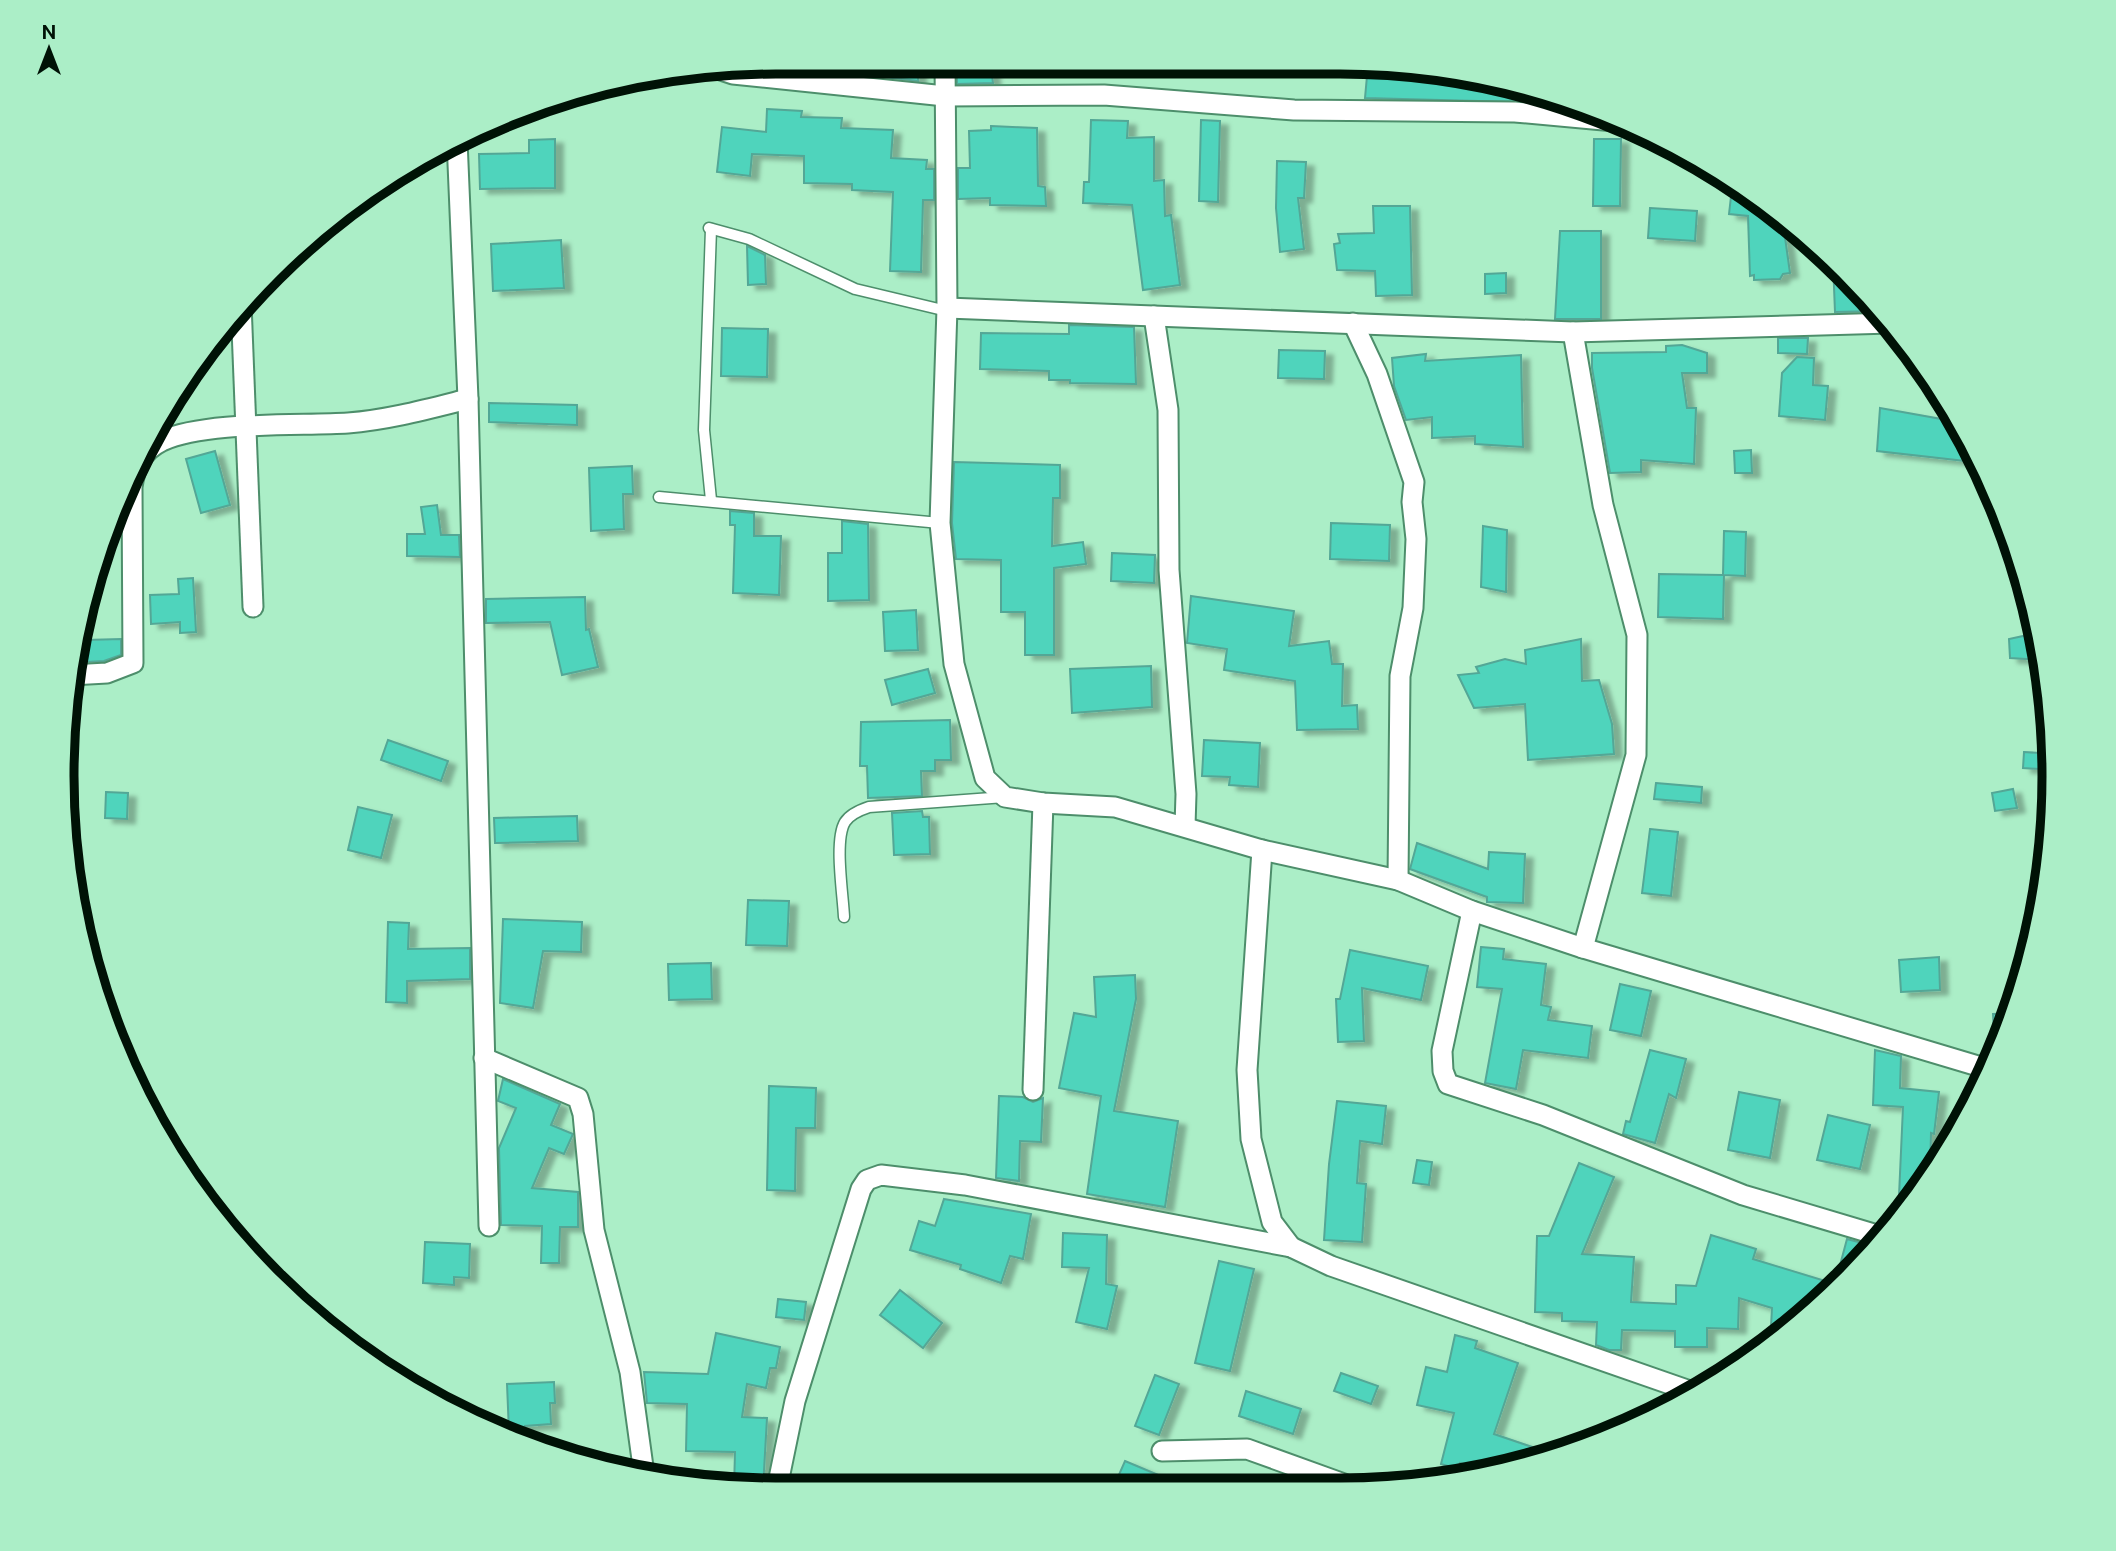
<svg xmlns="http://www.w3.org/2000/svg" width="2116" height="1551" font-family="'Public Sans',sans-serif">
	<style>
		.building { fill: #50d4bc; stroke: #53a796; stroke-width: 2; filter: url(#shadow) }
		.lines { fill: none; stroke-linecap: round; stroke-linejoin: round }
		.lane-casing { stroke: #4d8e6b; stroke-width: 13 }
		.street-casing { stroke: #4d8e6b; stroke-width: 23 }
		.lane { stroke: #fff; stroke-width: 10 }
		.street { stroke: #fff; stroke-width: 19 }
		.rim { fill: none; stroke: #001206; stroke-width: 9 }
	</style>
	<defs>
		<filter id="shadow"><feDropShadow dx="8" dy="4.5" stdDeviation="2" flood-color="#0004"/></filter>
	</defs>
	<rect width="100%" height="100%" fill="#abeec7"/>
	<g class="building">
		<polygon points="886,61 919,61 918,81 885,77"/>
		<polygon points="957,61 990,61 993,83 957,84"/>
		<polygon points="1368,65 1525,85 1551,94 1551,103 1365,98"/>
		<polygon points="767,109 802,111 801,117 842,118 841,128 893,130 891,158 927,160 926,169 934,169 934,200 923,200 921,272 890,271 893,192 852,190 852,184 804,183 804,156 752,154 750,176 717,172 722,127 766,132"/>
		<polygon points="1091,120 1128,121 1127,138 1154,137 1154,181 1164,180 1165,216 1171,215 1180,285 1143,290 1132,205 1083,203 1084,182 1089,182"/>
		<polygon points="1201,120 1220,121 1218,202 1199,201"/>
		<polygon points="991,126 1037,128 1038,186 1045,187 1046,206 990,205 990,198 958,199 958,168 970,168 969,131 991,130"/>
		<polygon points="555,139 555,188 480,189 479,154 529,153 529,140"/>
		<polygon points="1594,139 1621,139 1620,206 1593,206"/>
		<polygon points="1277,161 1306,162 1304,198 1298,198 1304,249 1280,252 1276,208"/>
		<polygon points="1733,179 1782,216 1790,273 1783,274 1780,279 1754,280 1754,275 1750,276 1748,216 1729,214"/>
		<polygon points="1373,206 1410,206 1412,295 1376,296 1375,271 1337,270 1334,244 1340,243 1338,234 1374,233"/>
		<polygon points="1650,208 1697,211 1695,241 1648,238"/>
		<polygon points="1560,231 1601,231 1601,319 1555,319"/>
		<polygon points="561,240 564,288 493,291 491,244"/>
		<polygon points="747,246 765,255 766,284 748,285"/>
		<polygon points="1833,262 1843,273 1879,311 1835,312"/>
		<polygon points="1506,273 1506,293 1485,294 1485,274"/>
		<polygon points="1069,325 1134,327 1136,384 1070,383 1070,380 1049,380 1049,371 980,369 981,333 1069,334"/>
		<polygon points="722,328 768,329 767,377 721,376"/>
		<polygon points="1778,338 1808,338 1807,354 1778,353"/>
		<polygon points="1682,345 1707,353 1707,373 1682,373 1687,408 1696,408 1694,464 1641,460 1641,472 1610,473 1592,368 1592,353 1666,352 1666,346"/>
		<polygon points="1279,350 1325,351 1324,379 1278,378"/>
		<polygon points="1426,354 1425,361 1521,355 1523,447 1475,444 1475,436 1432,438 1432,417 1406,420 1394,386 1392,358"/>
		<polygon points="1797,357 1814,358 1813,385 1828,386 1825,420 1779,416 1782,373"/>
		<polygon points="489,403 577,405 577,425 489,422"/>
		<polygon points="1880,408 1958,422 1983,463 1877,451"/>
		<polygon points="1751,450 1752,473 1735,473 1734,451"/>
		<polygon points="215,451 230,505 201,513 186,459"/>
		<polygon points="954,462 1060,465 1060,498 1053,498 1052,546 1083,542 1086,564 1054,568 1054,655 1025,655 1025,612 1001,612 1001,560 956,559 952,523"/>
		<polygon points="632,466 633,494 623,494 624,529 591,531 589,468"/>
		<polygon points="437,505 441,535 459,535 460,557 407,556 407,534 425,534 421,507"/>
		<polygon points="730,511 754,513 754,536 781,536 779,595 733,593 735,525 730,525"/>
		<polygon points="842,521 868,524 869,600 828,601 828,553 842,553"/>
		<polygon points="1331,523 1390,525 1389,561 1330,559"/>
		<polygon points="1483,526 1507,530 1506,592 1481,587"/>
		<polygon points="1724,531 1746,532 1745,576 1724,575 1723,619 1658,617 1659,574 1723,575"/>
		<polygon points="1112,553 1155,555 1154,583 1111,581"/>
		<polygon points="193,578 196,632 180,633 180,622 151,624 150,595 179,594 178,579"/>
		<polygon points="1191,596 1294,611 1289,646 1329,641 1332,664 1343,664 1342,706 1357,705 1358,729 1297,730 1295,681 1224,670 1227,649 1187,643"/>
		<polygon points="585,597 586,630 589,629 598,667 562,675 550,622 486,623 486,599"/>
		<polygon points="916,610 918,650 885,651 883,612"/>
		<polygon points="2037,633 2042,660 2010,658 2009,639"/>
		<polygon points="121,639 121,655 104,661 86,662 85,640"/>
		<polygon points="1581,639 1582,681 1599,680 1612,724 1614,754 1528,760 1525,704 1474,708 1458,675 1479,673 1476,667 1505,659 1526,664 1525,650"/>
		<polygon points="1151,666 1152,707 1072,713 1070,669"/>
		<polygon points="928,669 935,693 892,705 885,680"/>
		<polygon points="950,720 951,760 935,760 935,771 921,771 922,796 868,798 867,766 860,766 861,722"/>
		<polygon points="388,740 448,761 441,781 381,760"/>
		<polygon points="1204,740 1260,743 1258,787 1229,785 1230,777 1202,776"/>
		<polygon points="2024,752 2040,753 2039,769 2023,768"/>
		<polygon points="1656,783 1702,787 1701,803 1654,799"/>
		<polygon points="2013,789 2017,808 1995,811 1992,793"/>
		<polygon points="106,792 128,793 127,819 105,818"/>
		<polygon points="358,807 392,815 381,858 348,850"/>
		<polygon points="922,811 923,817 929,817 930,854 894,855 892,813"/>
		<polygon points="577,816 578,841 495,843 494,818"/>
		<polygon points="1650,829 1678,832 1671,896 1642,893"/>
		<polygon points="1417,843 1488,869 1489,852 1525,854 1523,903 1487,902 1487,897 1410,869"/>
		<polygon points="748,900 789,901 787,946 746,945"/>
		<polygon points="503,919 582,922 581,952 543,951 533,1008 500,1003"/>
		<polygon points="388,922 409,923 408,949 470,948 470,979 407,981 407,1003 386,1002"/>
		<polygon points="1481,947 1504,949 1503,959 1546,964 1541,1005 1551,1007 1548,1020 1592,1026 1588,1058 1523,1050 1516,1089 1485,1083 1502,989 1477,987"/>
		<polygon points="1350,950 1428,966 1421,1000 1362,988 1364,1041 1338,1042 1336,999 1340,999"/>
		<polygon points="1939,957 1940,990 1901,992 1899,960"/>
		<polygon points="711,963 712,999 669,1000 668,964"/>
		<polygon points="1135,975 1136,999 1114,1111 1178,1121 1165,1207 1087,1194 1101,1096 1059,1088 1074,1013 1096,1017 1094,977"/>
		<polygon points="1620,984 1651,991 1641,1036 1610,1030"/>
		<polygon points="2013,1013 2008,1025 1995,1053 1993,1014"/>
		<polygon points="1650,1050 1686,1059 1676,1098 1669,1094 1655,1143 1623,1134 1626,1121 1630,1122"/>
		<polygon points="1875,1050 1901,1056 1900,1088 1939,1092 1934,1134 1931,1133 1930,1174 1898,1218 1903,1107 1873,1105"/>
		<polygon points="503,1079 560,1104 551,1125 573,1134 564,1154 549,1148 532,1188 578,1192 578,1227 560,1227 559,1263 541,1263 542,1226 501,1225 499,1148 516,1108 498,1101"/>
		<polygon points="769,1086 816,1088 815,1128 796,1128 795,1191 767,1190"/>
		<polygon points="1739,1092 1780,1100 1770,1158 1728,1150"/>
		<polygon points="999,1096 1023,1097 1033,1102 1043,1098 1041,1142 1020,1141 1019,1181 996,1178"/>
		<polygon points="1337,1101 1386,1106 1382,1144 1360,1141 1357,1183 1366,1184 1362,1242 1324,1240 1329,1164"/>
		<polygon points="1828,1115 1870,1125 1860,1169 1817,1160"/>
		<polygon points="1417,1160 1432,1162 1429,1185 1413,1183"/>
		<polygon points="1579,1163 1614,1177 1582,1254 1634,1257 1631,1302 1676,1304 1676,1285 1696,1286 1711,1235 1756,1249 1753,1259 1835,1284 1847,1239 1873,1246 1871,1252 1770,1345 1772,1308 1739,1298 1738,1329 1707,1328 1707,1347 1675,1347 1675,1331 1622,1330 1621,1350 1609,1350 1596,1345 1597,1322 1562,1321 1562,1313 1535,1312 1537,1236 1549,1236"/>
		<polygon points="944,1199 1031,1214 1023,1259 1010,1256 1001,1283 960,1269 961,1265 910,1250 919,1221 935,1226"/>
		<polygon points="1063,1233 1107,1235 1106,1284 1117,1286 1107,1329 1076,1322 1089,1268 1062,1267"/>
		<polygon points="425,1242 470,1244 469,1278 454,1277 454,1285 423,1283"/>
		<polygon points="1219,1261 1254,1269 1230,1371 1195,1363"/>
		<polygon points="900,1290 942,1323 923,1348 880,1315"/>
		<polygon points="778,1299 806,1302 804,1320 776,1317"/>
		<polygon points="716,1333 780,1347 776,1368 770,1368 766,1388 747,1384 742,1417 767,1418 763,1488 734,1488 735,1452 686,1451 687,1404 647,1403 644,1372 708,1374"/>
		<polygon points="1455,1335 1477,1341 1475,1348 1518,1363 1494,1434 1550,1453 1486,1470 1460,1463 1458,1469 1441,1464 1454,1413 1417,1405 1426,1367 1447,1372"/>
		<polygon points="1341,1373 1378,1386 1371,1404 1334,1391"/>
		<polygon points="1155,1375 1179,1384 1159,1435 1135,1426"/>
		<polygon points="554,1382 555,1403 550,1403 551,1424 525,1426 525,1438 509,1432 507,1384"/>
		<polygon points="1246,1391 1301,1409 1293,1434 1239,1416"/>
		<polygon points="1125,1461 1182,1485 1114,1486"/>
	</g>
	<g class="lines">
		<g class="lane-casing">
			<g id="lane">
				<polyline points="709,228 749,239 855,289 947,311"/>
				<polyline points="659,497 940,523"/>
				<polyline points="711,500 704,430 711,229"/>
				<path d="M 844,917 C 843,894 834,840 845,822 C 850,814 860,810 869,807 L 1005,797"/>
			</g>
		</g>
		<g class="street-casing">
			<g id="street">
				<polyline points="945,61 947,308 940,523 954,664 985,778 1005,797 1043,803 1115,807 1262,850 1398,880 1472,911 1583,948 1988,1069"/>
				<polyline points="718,69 733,74 945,96 1104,95 1294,110 1515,112 1625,122"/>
				<polyline points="457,140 468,399 489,1226"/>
				<polyline points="241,303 253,607"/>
				<polyline points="947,308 1573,332 1891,323"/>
				<polyline points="1154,316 1168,410 1169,570 1186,794 1185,826"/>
				<polyline points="1353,323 1377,374 1414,482 1412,502 1416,539 1413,608 1400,676 1398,880"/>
				<polyline points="1573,332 1603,505 1637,635 1636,755 1583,948"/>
				<path d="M 71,675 L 107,673 L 133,663 L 132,487 C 135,466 142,451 162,441 C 205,421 299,426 348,423 C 388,420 428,409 468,399"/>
				<polyline points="1262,850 1247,1070 1251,1139 1272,1222 1291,1247"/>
				<polyline points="1472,911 1442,1051 1443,1071 1448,1084 1543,1115 1743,1195 1884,1237"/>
				<polyline points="484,1058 578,1098 583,1114 594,1230 630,1372 644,1474"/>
				<polyline points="1033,1090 1043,803"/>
				<polyline points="1162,1451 1247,1449 1344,1484"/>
				<polyline points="777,1488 795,1401 861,1189 867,1180 881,1175 965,1185 1291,1247 1331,1266 1690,1391"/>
			</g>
		</g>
		<use href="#lane" class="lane"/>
		<use href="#street" class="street"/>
	</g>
	<path d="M0 0H2116V1551H0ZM776 74H1340A702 702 0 0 1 2042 776V776A702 702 0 0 1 1340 1478H776A702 702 0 0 1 74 776V776A702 702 0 0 1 776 74Z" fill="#abeec7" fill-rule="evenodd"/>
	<path class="rim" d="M776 74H1340A702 702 0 0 1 2042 776V776A702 702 0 0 1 1340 1478H776A702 702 0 0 1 74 776V776A702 702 0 0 1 776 74Z"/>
	<g transform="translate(49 49)" stroke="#abeec7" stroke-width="5" paint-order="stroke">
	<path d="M0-5L12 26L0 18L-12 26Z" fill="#001206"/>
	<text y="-10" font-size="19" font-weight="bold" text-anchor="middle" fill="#001206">N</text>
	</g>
</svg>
